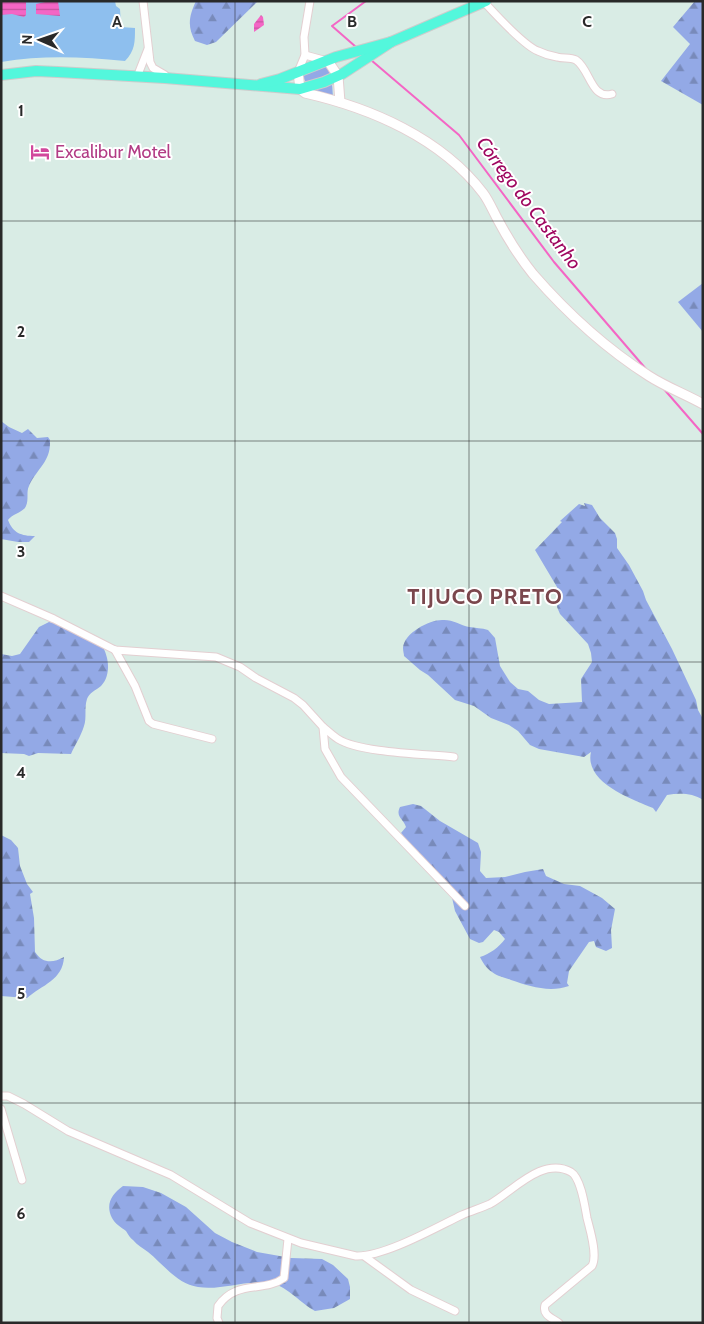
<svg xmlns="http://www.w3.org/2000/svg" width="704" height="1324" font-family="Cabin,sans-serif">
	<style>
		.grass { fill: #93a9e6 }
		.forest { fill: url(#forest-firs) }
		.pitch { fill: #8ebfee }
		.water { fill: url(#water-rules) }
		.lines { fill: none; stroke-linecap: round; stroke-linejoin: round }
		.stream { stroke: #f466c5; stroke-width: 2 }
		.street-casing { stroke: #e3cfd1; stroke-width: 9 }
		.secondary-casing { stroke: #e3cfd1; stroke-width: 11 }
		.primary-casing { stroke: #ccc; stroke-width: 12 }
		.street { stroke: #fff; stroke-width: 7 }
		.secondary { stroke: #fff; stroke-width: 9 }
		.primary { stroke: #53f7dc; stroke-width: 10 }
		.grid { fill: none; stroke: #292929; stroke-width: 1; stroke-opacity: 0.55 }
		.labels { text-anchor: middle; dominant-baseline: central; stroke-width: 4; stroke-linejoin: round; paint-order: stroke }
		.hotel-label { font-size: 18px; fill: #b23c85; stroke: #fff; text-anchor: start }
		.water-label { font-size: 19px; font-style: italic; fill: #9f0760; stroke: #fff }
		.district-label { font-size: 22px; font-weight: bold; letter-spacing: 1px; fill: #7b474d; stroke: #fff }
		.grid-label { font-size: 16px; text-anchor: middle; font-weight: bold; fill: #292929; stroke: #fff; stroke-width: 4; stroke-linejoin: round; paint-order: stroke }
	</style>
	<defs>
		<pattern id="forest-firs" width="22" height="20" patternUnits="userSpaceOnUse" patternTransform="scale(1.25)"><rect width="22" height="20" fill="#93a9e6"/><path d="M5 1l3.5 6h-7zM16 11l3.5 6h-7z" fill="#788aba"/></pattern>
		<pattern id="water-rules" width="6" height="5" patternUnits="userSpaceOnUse" patternTransform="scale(1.25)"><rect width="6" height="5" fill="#f466c5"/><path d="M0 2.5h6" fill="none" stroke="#c654a0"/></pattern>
	</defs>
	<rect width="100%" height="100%" fill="#d9ece5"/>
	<g class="grass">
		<path d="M 328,66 L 331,73 L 310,82 L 305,81 L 303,77 C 307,69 319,68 328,66 Z"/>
		<polygon points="332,83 333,97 311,91"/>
	</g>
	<g class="forest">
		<path d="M 196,1 L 258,1 L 216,42 L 207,45 L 195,41 C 187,26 189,16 196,1 Z"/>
		<polygon points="695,1 703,1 703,105 661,81 690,44 673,27"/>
		<polygon points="703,283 703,332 678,302"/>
		<path d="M 1,421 L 9,427 L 22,433 L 28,429 L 37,438 L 48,437 L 50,440 C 51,462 38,467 29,486 C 26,492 29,499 26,506 C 24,512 12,514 8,520 C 13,533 21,536 35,536 L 29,542 L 18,542 L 1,539 Z"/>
		<path d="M 584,503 L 592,505 L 600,518 L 615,533 L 617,539 L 617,548 L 629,565 L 643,591 L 646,600 L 672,649 L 696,700 L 698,710 L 703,719 L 703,800 C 692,793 680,793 667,795 L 656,812 L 653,808 C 631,799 584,782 591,752 L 584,757 L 539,749 L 530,745 L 518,731 L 509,725 L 491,718 L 474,706 L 455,700 L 428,675 L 420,670 L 404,656 C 404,654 403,651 403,648 C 404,633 429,620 442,620 C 452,619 460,625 469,627 C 475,628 482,628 488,630 L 495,638 L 500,666 L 510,682 L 518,689 L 528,691 L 539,700 L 549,704 L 582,702 L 581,679 L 592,662 L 591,653 L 588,644 L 560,614 L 557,607 L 559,596 L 557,587 L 535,550 L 562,522 L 560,521 L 579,504 L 585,506 Z"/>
		<path d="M 49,622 L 55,623 L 100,643 C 109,654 112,675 101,686 C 96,690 89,693 87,699 C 84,708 87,718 84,726 C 81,736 75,745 71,754 L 38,753 L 29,756 L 24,754 L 1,753 L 1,654 L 12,656 L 20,654 L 39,627 Z"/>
		<path d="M 413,804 L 421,806 L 440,821 L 478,843 L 481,852 L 480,871 L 486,878 L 505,877 L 525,872 L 543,869 L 546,876 L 564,884 L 580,886 L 602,898 L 615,909 L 611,930 L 612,948 L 606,951 L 596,947 L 594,941 L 589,942 L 569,971 L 567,983 L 569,986 C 549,993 529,986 511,980 C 504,977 498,977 492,972 C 486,968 483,963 480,957 C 490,954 499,947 505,939 L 499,932 L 494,930 L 483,942 L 479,943 L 470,939 L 455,911 L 449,884 L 412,847 L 401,833 L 406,827 C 404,819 395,817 400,807 Z"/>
		<path d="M 1,835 L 11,840 L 18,848 L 20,866 L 27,884 L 33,892 L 30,894 L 34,918 L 35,952 C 43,964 53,963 64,957 C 63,980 42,985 27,998 L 1,996 Z"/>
		<path d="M 123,1186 L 143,1187 L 161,1193 L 186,1207 L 215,1233 L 232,1242 L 257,1252 L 291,1258 L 322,1259 L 333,1265 L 348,1279 L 350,1287 L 350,1299 L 334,1308 L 315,1311 C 302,1304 287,1287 274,1284 C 248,1278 223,1291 198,1287 C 177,1284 163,1264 148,1252 C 143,1248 137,1245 133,1240 C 130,1238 128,1234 126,1231 C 121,1227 115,1224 112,1218 C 105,1204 112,1194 123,1186 Z"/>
	</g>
	<path class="pitch" d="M 1,1 L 115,1 L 116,6 L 120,9 L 121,27 L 135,28 C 135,42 135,51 125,61 C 82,57 44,55 1,62 Z"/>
	<g class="water">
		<polygon points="1,1 26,1 26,15 24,17 12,14 1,15"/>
		<polygon points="50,1 58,1 60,16 36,14 36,4"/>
		<polygon points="261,15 263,17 264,25 254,32 254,24"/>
	</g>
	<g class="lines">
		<g class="stream">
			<polyline points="356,47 332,26 366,1"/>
			<polyline points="371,60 459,135 554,262 646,369"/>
			<polyline points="663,388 703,434"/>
		</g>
		<g class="street-casing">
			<g id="street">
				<polyline points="143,1 150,62 153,68 165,75"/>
				<path d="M 484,2 C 495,14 525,46 538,51 C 544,54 551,56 557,57 C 563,59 570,57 576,60 C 590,69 591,100 612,94"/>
				<polyline points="305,55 327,61"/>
				<polyline points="298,72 305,55 304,37 310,1"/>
				<polyline points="137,77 148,49"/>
				<polyline points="1,596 54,619 115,650 216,657 240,667 256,678 294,698 303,705 323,727 325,749 341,777 465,906"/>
				<polyline points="115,650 135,686 149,721 153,724 212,739"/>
				<path d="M 323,727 C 328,731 333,736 338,739 C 360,753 426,754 454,757"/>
				<path d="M 1,1096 L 8,1096 L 24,1104 L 68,1131 L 171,1175 L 250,1223 L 301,1243 L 356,1256 C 384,1257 435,1228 462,1215 C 471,1211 481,1208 490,1204 C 512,1192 542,1156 571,1172 C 581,1178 585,1207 587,1218 C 590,1230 598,1255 592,1266 L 545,1305 C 542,1315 552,1318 559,1323"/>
				<polyline points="1,1109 22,1180"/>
				<polyline points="364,1256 411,1290 455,1311"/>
				<path d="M 219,1323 L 217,1318 L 218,1306 C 237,1279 264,1293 284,1278 L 288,1239"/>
			</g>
		</g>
		<g class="secondary-casing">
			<g id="secondary">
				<polyline points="328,61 338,76 340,102"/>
				<path d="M 298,72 L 300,89 L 305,93 C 371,108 441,138 483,193 C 489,201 493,211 498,220 C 507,237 521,259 533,274 C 567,313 605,348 649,376 C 666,387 685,394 703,404"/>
			</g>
		</g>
		<g class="primary-casing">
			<g id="primary">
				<polyline points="1,75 36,71 58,72 165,78 300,89 324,82 342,74 391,42"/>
				<polyline points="261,84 280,79 336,57 391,42 486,1"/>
			</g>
		</g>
		<use href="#street" class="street"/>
		<use href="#secondary" class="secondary"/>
		<use href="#primary" class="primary"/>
	</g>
	<path class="grid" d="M 235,1 L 235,1323M 469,1 L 469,1323M 1,221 L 703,221M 1,441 L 703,441M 1,662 L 703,662M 1,883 L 703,883M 1,1103 L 703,1103"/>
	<defs>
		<g id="hotel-bare" transform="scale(1.5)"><path d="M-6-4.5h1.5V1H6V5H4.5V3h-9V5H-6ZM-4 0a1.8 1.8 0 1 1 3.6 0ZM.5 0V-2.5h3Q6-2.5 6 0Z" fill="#d1479c" stroke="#fff" stroke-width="2.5" paint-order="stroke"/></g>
	</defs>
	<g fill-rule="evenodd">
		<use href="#hotel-bare" x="40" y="152"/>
	</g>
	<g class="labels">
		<g class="hotel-label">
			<text x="55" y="152">Excalibur Motel</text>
		</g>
		<g class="water-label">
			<text transform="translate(529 203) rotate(53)">Córrego do Castanho</text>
		</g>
		<g class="district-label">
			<text x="485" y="596">TIJUCO PRETO</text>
		</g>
	</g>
	<g class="grid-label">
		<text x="117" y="27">A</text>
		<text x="352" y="27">B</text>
		<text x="587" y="27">C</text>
		<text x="21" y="116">1</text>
		<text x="21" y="337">2</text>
		<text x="21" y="557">3</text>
		<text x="21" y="778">4</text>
		<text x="21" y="999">5</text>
		<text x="21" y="1219">6</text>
	</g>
	<rect width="704" height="1324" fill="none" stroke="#292929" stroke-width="5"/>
	<g transform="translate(40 40) rotate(272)" stroke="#ffffff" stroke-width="4" paint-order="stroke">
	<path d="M0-4L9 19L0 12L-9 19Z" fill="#292929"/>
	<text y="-8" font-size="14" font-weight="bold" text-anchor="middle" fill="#292929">N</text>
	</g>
</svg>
